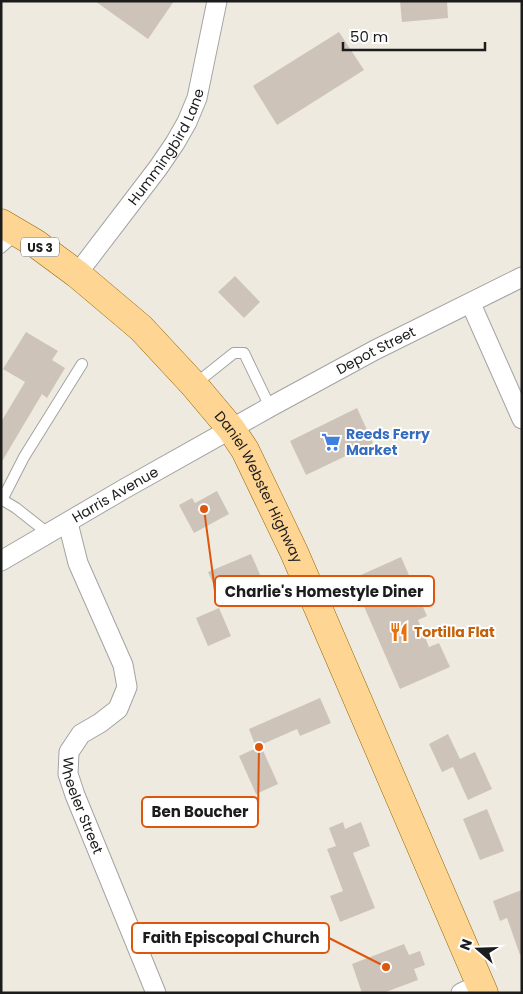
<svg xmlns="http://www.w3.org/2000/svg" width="523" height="994" font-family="Poppins,sans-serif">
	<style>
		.building { fill: #cec3b9 }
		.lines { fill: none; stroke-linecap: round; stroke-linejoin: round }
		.lane-casing { stroke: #a3a3a3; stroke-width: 12 }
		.street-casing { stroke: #a3a3a3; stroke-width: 21 }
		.primary-casing { stroke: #936800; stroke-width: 29 }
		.lane { stroke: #fff; stroke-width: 10 }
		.street { stroke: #fff; stroke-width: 19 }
		.primary { stroke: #ffd594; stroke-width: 28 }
		.labels { text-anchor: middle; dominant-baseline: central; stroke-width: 4; stroke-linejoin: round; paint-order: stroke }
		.shield { fill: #fff; stroke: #606060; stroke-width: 1 }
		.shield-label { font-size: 12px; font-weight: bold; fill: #1c1c1c }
		.street-label { font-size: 14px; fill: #1c1c1c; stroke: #fff }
		.shop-label { font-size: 14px; font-weight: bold; fill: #366cbe; stroke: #fff; text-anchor: start }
		.food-label { font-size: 14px; font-weight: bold; fill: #c56008; stroke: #fff; text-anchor: start }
		.leader { fill: none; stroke: #de560d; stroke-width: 2 }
		.callout-dot { fill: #de560d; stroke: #fff; stroke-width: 2 }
		.callout { fill: #fff; stroke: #de560d; stroke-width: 2 }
		.callout-label { font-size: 15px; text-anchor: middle; font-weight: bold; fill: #1c1c1c }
	</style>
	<rect width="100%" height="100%" fill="#eeeae0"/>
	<g class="building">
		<polygon points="95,1 174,1 148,39"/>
		<polygon points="400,1 447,1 448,18 402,22"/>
		<polygon points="339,32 364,70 277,125 253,86"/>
		<polygon points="235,276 260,302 244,318 218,292"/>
		<polygon points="26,332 58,351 52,360 65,368 47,398 42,394 1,463 1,422 25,382 3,369"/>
		<polygon points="357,408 373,443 306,475 290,441"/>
		<polygon points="217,491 229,514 194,533 179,505 192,498 195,503"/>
		<polygon points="251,554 265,586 223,605 208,572"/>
		<polygon points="401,557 427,616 418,620 429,647 439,643 450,667 400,689 352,579"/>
		<polygon points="219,608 231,636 208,646 196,618"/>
		<polygon points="320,698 331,723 300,736 297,729 256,747 249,729"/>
		<polygon points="448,734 460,759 475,752 492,789 468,800 453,767 442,772 429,744"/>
		<polygon points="261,746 278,784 256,794 239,756"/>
		<polygon points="487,809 504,851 480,860 463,819"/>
		<polygon points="343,822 345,829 361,822 370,846 353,853 375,908 340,922 330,896 343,891 327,849 336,846 329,828"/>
		<polygon points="522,890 522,954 520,955 507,918 500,921 493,901"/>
		<polygon points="404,944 409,955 420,951 425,965 414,969 418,980 383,993 362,993 352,964"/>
	</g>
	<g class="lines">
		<g class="lane-casing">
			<g id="lane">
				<polyline points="1,248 17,234"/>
				<polyline points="195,384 234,353 244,353 270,407"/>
				<polyline points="1,499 16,508 49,534"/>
				<polyline points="2,500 24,457 82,364"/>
			</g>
		</g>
		<g class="street-casing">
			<g id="street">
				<path id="s1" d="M 77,274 L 158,168 L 175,143 L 187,122 L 197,98 L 217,1"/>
				<polyline points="471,304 522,419"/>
				<path id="s2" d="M 68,523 L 78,563 L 123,665 L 127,687 L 118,709 L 100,723 L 81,734 L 69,752 L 68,774 L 75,795 L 156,993"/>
				<path id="s3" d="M 1,561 L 124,489 L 270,407 L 375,350 L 522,277"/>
				<polyline points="461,993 480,984"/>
			</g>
		</g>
		<g class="primary-casing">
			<g id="primary">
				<path id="s4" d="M 1,223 L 35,243 L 77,274 L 141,328 L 194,385 L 231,429 L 245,450 L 294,552 L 484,993"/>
			</g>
		</g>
		<use href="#lane" class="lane"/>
		<use href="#street" class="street"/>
		<use href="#primary" class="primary"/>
	</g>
	<defs>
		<g id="supermarket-bare" transform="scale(1.5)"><path d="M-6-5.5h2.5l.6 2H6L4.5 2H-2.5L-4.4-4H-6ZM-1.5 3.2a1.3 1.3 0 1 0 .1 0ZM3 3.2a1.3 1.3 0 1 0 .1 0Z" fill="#3f7fe0" stroke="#fff" stroke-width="2.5" paint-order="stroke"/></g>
		<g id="restaurant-bare" transform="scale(1.5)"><path d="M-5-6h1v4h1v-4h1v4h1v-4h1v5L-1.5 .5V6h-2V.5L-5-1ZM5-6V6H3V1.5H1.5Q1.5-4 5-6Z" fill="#e8710a" stroke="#fff" stroke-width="2.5" paint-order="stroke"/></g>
	</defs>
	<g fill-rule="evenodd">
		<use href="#supermarket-bare" x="331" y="442"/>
		<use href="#restaurant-bare" x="399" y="632"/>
	</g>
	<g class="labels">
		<rect class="shield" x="21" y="237.5" width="38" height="19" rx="4"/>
		<g class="shield-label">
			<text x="40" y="247">US 3</text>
		</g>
		<g class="street-label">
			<text stroke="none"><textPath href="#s1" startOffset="156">Hummingbird Lane</textPath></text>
			<text stroke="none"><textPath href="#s3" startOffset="430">Depot Street</textPath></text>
			<text stroke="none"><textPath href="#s4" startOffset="375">Daniel Webster Highway</textPath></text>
			<text stroke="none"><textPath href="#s3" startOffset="132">Harris Avenue</textPath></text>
			<text stroke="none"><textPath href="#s2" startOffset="321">Wheeler Street</textPath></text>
		</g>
		<g class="shop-label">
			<text x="346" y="434">Reeds Ferry<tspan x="346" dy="16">Market</tspan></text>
		</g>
		<g class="food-label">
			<text x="414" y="632">Tortilla Flat</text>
		</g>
	</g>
	<path class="leader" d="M204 509L215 591M259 747L258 812M386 967L329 938"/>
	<g class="callout-dot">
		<circle cx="204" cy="509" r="5"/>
		<circle cx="259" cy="747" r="5"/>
		<circle cx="386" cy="967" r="5"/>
	</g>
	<g class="callout">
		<rect x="215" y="576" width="219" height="30" rx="5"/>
		<rect x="142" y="797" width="116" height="30" rx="5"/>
		<rect x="132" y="923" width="197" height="30" rx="5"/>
	</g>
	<g class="callout-label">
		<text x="324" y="597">Charlie's Homestyle Diner</text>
		<text x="200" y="817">Ben Boucher</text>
		<text x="231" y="943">Faith Episcopal Church</text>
	</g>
	<rect width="523" height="994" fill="none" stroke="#1c1c1c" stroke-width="5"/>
	<g transform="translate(478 949) rotate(290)" stroke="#ffffff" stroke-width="4" paint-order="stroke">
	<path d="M0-4L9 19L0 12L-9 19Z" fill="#1c1c1c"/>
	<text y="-8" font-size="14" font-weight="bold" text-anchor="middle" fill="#1c1c1c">N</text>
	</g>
	<path d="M343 42v8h142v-8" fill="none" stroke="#1c1c1c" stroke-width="2.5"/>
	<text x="350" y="42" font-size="15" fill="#1c1c1c" stroke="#ffffff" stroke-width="4" paint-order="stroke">50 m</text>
</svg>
